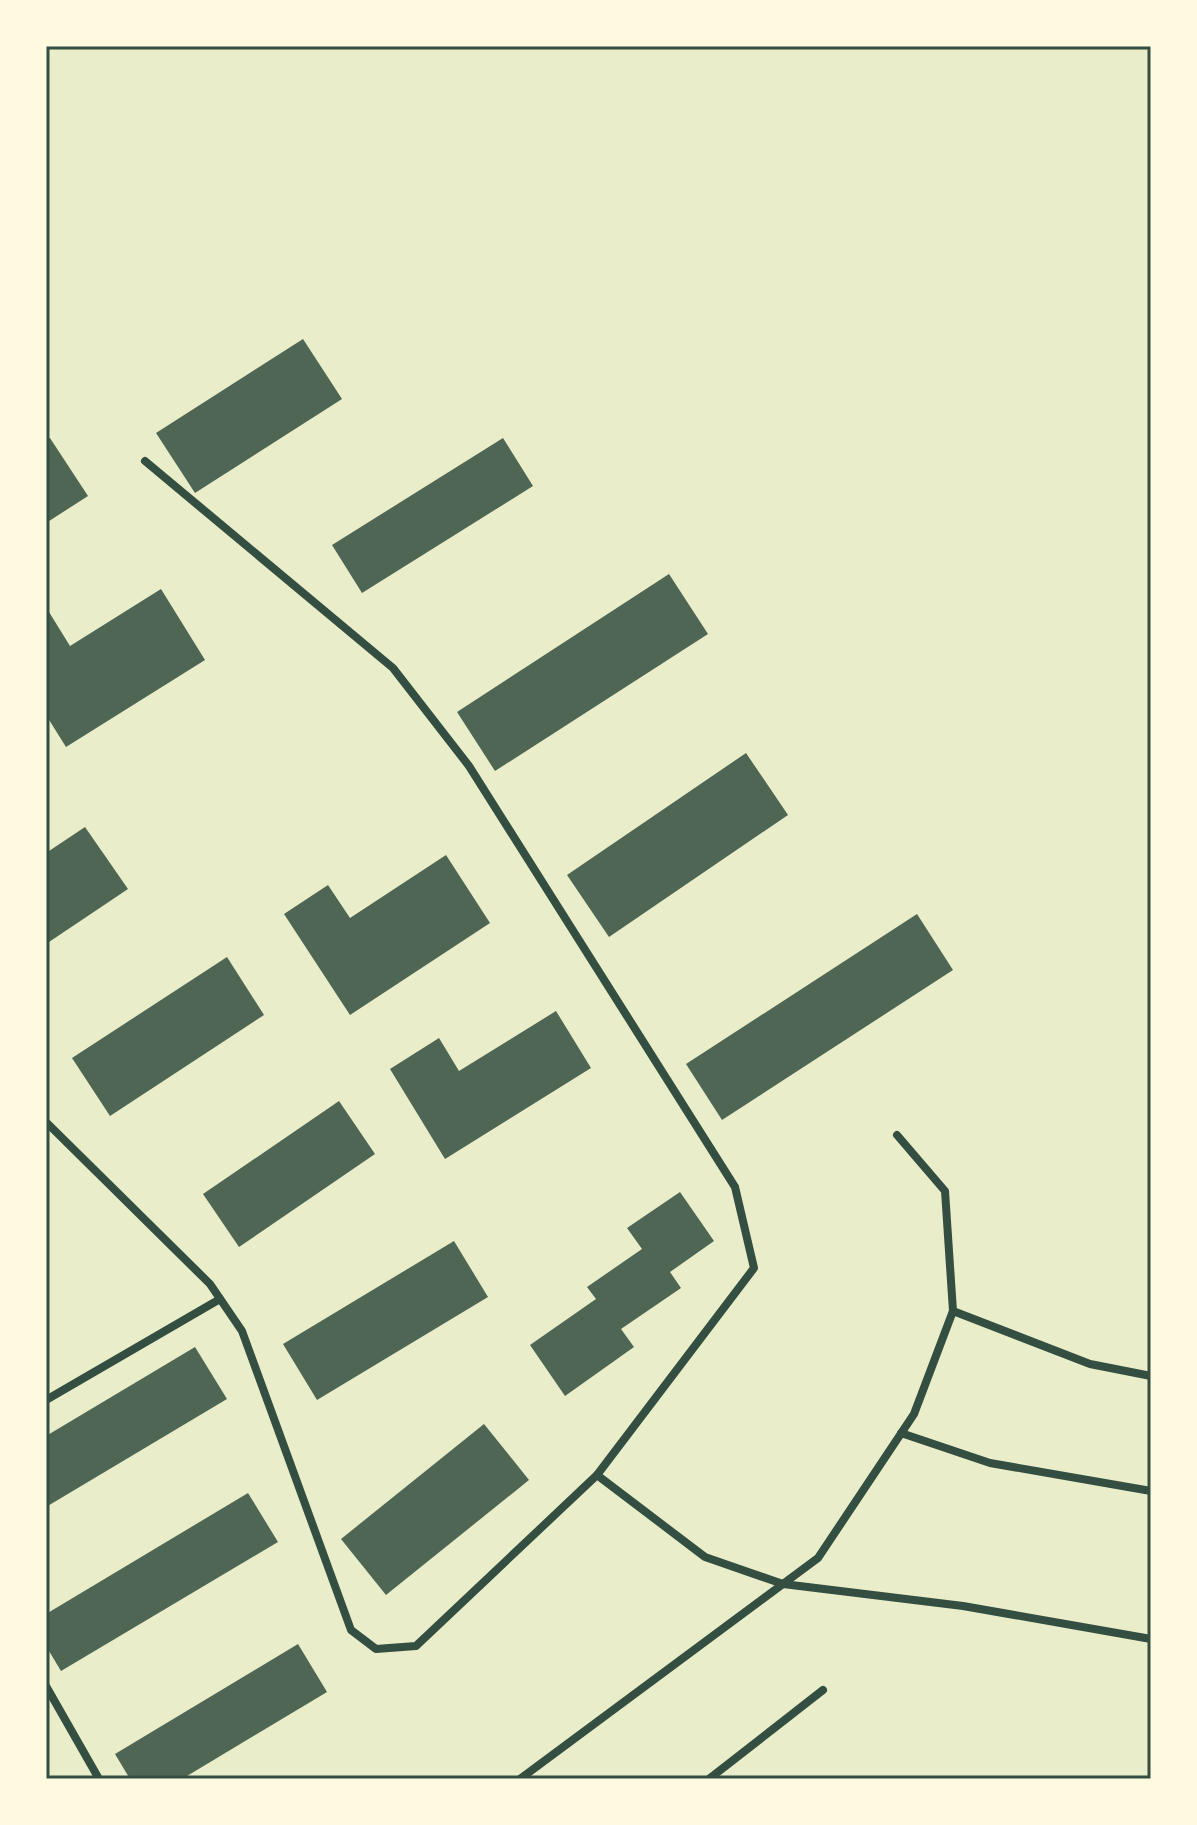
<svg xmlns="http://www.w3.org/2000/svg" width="1197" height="1825" font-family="Ubuntu,sans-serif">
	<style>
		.building { fill: #4f6655 }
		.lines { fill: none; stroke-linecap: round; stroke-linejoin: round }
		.minor { stroke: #344e41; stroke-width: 8 }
		.neatline { fill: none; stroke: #344e41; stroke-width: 3 }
	</style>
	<rect width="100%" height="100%" fill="#e9edc9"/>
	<g class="building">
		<polygon points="303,339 342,399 195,493 156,433"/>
		<polygon points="50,438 88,496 46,523 46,440"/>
		<polygon points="503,438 533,486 362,593 332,545"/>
		<polygon points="669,574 708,634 495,771 457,712"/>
		<polygon points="161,589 205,660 66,747 46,715 46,614 49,612 70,646"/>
		<polygon points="746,753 788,815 609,937 567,875"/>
		<polygon points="85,827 128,889 46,944 46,853"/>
		<polygon points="446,855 490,923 350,1015 284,914 328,885 350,918"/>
		<polygon points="917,914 953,970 722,1120 686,1064"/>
		<polygon points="227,957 264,1015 110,1116 72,1058"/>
		<polygon points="556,1011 591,1068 445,1159 390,1069 439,1038 459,1071"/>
		<polygon points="339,1101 375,1154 239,1247 203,1194"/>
		<polygon points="680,1192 714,1241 670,1272 681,1288 621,1329 634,1347 565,1396 530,1345 596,1299 587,1287 642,1249 627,1228"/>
		<polygon points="454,1241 488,1297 317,1400 283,1344"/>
		<polygon points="195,1347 227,1399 46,1507 46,1436"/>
		<polygon points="484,1424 529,1480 386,1595 341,1539"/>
		<polygon points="248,1493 278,1542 61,1671 46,1646 46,1614"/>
		<polygon points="298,1644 327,1692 182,1779 130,1779 115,1754"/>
	</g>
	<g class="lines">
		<g class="minor">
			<polyline points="46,1122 210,1284 242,1331 351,1630 376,1649 416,1646 597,1475 754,1268 735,1187 469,766 393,668 145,461"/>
			<polyline points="953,1311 1090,1364 1151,1376"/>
			<polyline points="46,1400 220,1299"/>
			<polyline points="901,1433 990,1463 1151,1491"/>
			<polyline points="597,1475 705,1557 783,1584 963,1606 1151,1639"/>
			<polyline points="46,1686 99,1779"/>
			<polyline points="520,1779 818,1558 914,1414 953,1311 945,1191 897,1135"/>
			<polyline points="709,1779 823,1690"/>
		</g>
	</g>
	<rect width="1197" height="1825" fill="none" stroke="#fefae0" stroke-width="96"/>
	<rect x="48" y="48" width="1101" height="1729" class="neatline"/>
</svg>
